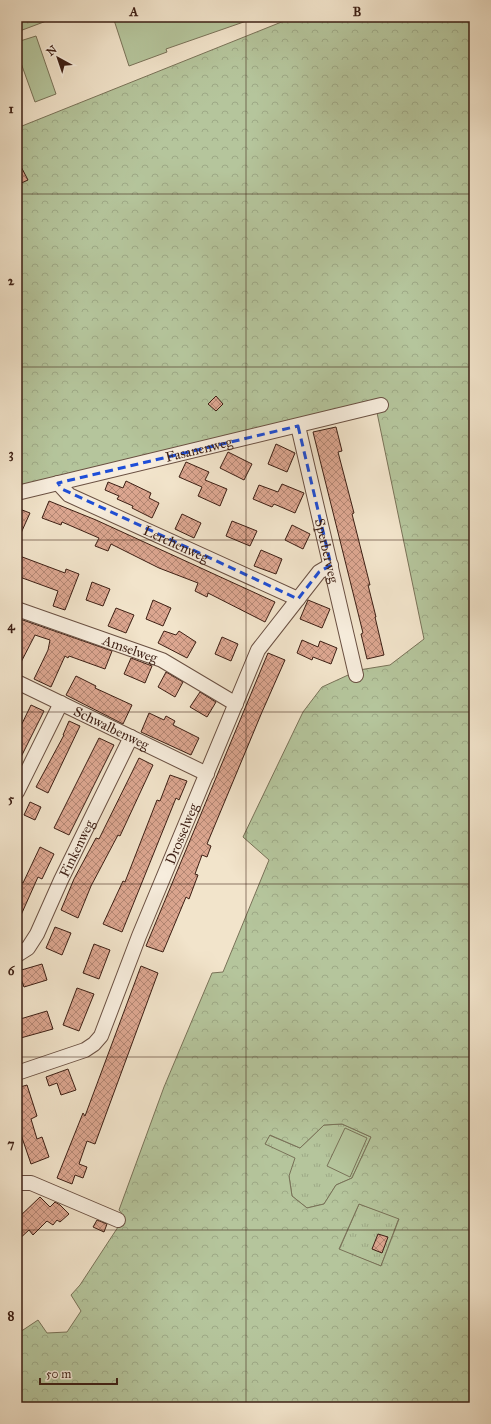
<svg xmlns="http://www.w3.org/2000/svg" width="491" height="1424" font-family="'IM FELL Great Primer',serif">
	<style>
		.grass { fill: url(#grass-tufts); stroke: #797258 }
		.forest { fill: url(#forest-crowns); stroke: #797258; fill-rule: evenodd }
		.pitch { fill: #b5c59c; stroke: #797258 }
		.building { fill: url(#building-cross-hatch); stroke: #3d1f14 }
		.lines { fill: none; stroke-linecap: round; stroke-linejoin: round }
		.minor-casing { stroke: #6a5042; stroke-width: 16 }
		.minor { stroke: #f7eddd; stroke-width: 14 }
		.marked { fill: none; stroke: #1d4ed8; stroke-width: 3; stroke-dasharray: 8 5; stroke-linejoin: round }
		.grid { fill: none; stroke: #3d1f14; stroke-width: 1; stroke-opacity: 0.55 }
		.labels { text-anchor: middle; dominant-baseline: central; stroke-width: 3.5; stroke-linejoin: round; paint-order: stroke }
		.street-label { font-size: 14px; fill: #3d1f14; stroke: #f7eddd }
		.neatline { fill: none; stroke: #3d1f14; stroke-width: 1.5 }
		.grid-label { font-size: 13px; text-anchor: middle; font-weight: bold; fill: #3d1f14 }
	</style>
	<defs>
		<pattern id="grass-tufts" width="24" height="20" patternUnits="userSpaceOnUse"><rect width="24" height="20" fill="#b5c59c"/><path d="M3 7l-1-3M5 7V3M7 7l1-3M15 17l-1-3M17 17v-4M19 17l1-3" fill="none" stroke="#9da986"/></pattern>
		<pattern id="forest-crowns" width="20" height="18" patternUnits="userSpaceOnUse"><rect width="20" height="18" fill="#b5c59c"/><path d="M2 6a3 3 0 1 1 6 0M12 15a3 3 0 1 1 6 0" fill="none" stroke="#9da986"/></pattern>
		<pattern id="building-cross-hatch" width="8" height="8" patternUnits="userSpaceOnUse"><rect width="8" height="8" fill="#dca690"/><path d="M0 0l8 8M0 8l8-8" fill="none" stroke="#b48774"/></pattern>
	</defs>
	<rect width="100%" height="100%" fill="#f2e4cb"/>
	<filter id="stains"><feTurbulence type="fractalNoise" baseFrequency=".005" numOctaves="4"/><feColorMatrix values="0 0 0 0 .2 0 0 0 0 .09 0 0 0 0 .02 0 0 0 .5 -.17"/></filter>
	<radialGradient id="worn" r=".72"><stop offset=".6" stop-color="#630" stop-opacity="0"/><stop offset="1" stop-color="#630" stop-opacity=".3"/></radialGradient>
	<g class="grass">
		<polygon points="342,1124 371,1137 352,1178 336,1185 324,1204 307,1208 292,1196 289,1176 265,1144 269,1135 300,1148 324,1125"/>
		<polygon points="359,1204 399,1218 381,1266 339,1250"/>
	</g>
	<g class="forest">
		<polygon points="17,17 57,17 17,32"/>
		<path d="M 294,17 L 474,17 L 474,1407 L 17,1407 L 17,1334 L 38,1320 L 47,1333 L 67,1332 L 81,1311 L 71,1295 L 80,1285 L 120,1224 L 123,1215 L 119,1210 L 164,1087 L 212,973 L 223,972 L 269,860 L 243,837 L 303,712 L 322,687 L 359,670 L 390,665 L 424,639 L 375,403 L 17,487 L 17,128 ZM 342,1124 L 371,1137 L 352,1178 L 336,1185 L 324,1204 L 307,1208 L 292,1196 L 289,1176 L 295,1158 L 265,1144 L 270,1135 L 300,1148 L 324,1125 ZM 359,1204 L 399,1219 L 381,1266 L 339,1249 Z"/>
	</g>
	<g class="pitch">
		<polygon points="113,17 258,17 166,49 167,52 129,66"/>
		<polygon points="36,36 56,94 35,102 17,52 17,42"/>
		<polygon points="345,1128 367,1138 350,1177 327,1166"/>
	</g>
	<g class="building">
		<polygon points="17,159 28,180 17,185"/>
		<polygon points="216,396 223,404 216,411 208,404"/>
		<polygon points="336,427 342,451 338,452 354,513 352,514 370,585 368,585 376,617 375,617 384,655 367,659 361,634 363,633 313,432"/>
		<polygon points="276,444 295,453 287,472 268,464"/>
		<polygon points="228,452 252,464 244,480 220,468"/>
		<polygon points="186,462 209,472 205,480 227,489 220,506 198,496 202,487 179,477"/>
		<polygon points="126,481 151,493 149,498 159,503 152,518 132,508 133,506 117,499 119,496 105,490 108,482 123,488"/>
		<polygon points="282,484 304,493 295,513 274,504 272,507 253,499 259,485 278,492"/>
		<polygon points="49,501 96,520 275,602 265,622 208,593 207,597 195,591 198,583 159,568 111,544 108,551 95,546 99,538 62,522 61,525 42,518"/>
		<polygon points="17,508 30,513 17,542"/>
		<polygon points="182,514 201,523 194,538 175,529"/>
		<polygon points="232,521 257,531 250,546 226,536"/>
		<polygon points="292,525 310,534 303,549 285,540"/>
		<polygon points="261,550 282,559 276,574 254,566"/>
		<polygon points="17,555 65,573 66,569 79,574 65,610 53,606 58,591 17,576"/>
		<polygon points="92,582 110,589 103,606 86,600"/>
		<polygon points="153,600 171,608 163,626 146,619"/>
		<polygon points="308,600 330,609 322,628 300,619"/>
		<polygon points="116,608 134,615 126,633 108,626"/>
		<polygon points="17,618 112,651 105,669 69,656 68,658 65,656 51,687 34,679 48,650 50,640 35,635 17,670"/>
		<polygon points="164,631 176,635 179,631 196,642 187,658 158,643"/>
		<polygon points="222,637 238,644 231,661 215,654"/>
		<polygon points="302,640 318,647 320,641 337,648 331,664 313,657 312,660 297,653"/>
		<polygon points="268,653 285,660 262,712 207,844 211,846 207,857 202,855 195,874 198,875 189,899 186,897 163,952 146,946"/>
		<polygon points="131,658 152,666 145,683 124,674"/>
		<polygon points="166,672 183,682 175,697 158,687"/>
		<polygon points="76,676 96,686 95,688 132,705 123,724 66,695"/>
		<polygon points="200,692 216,702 207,717 190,707"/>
		<polygon points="31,705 44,711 17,765 17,734"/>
		<polygon points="149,713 164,720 166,716 175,721 173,725 199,738 191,755 141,732"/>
		<polygon points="69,721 80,726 48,793 36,787 64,735 63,735"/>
		<polygon points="99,738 114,745 69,835 54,828"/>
		<polygon points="139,758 153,765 120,836 118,835 91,886 78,918 61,910 74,879 96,838 99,839"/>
		<polygon points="170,775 187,781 179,800 176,798 122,932 103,924 123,881 125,882 157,800 160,801"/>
		<polygon points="30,802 41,807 35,820 24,815"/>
		<polygon points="40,847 54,854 42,879 38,877 17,924 17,880 23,883"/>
		<polygon points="55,927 71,933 62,955 46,948"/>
		<polygon points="94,944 110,950 99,979 83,973"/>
		<polygon points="42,964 47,980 24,987 18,971"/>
		<polygon points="141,966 158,973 95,1144 87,1141 79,1164 87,1167 83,1178 75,1175 72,1184 57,1178 83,1113 85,1116"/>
		<polygon points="77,988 94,994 79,1031 63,1025"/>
		<polygon points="47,1011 53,1029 17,1039 17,1020"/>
		<polygon points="68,1069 76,1090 61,1095 57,1083 49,1086 46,1077"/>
		<polygon points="27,1085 37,1116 31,1119 37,1139 42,1137 49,1157 31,1164 17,1123 17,1088"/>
		<polygon points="40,1197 50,1207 55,1202 60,1205 69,1214 60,1222 57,1220 53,1225 47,1221 33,1235 29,1230 17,1241 17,1219"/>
		<polygon points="97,1220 107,1224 104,1232 93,1227"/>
		<polygon points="378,1234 388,1237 382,1253 372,1249"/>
	</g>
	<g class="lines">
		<g class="minor-casing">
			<g id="minor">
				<path id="s1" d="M 298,426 L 356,675"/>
				<path id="s2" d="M 58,483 L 69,495 L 298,599"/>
				<path id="s3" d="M 17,493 L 381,405"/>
				<path id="s4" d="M 17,609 L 162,660 L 236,704"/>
				<path id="s5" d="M 17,682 L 207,774"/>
				<polyline points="17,792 61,703"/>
				<path id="s6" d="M 17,955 L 28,948 L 37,934 L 61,880 L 131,737"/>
				<path id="s7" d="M 17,1073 L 85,1050 L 94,1044 L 101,1036 L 139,936 L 258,650 L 319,572 L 331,565"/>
				<polyline points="20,1183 31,1183 118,1220"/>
			</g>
		</g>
		<use href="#minor" class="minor"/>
	</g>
	<path class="marked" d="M 298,426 L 331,565 L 319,572 L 298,599 L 62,489 L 58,483 Z"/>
	<path class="grid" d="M 246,17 L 246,1407M 17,194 L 474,194M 17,367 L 474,367M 17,540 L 474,540M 17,712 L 474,712M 17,884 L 474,884M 17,1057 L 474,1057M 17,1230 L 474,1230"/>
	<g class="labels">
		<g class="street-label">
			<text stroke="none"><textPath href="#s3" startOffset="187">Fasanenweg</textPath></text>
			<text stroke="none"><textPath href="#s2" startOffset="134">Lerchenweg</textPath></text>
			<text stroke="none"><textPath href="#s1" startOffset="128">Sperberweg</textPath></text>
			<text stroke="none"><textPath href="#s4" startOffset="120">Amselweg</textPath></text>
			<text stroke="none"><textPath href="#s5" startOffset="105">Schwalbenweg</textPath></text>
			<text stroke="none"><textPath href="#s7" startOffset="311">Drosselweg</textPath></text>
			<text stroke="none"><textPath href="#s6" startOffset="124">Finkenweg</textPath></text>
		</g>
	</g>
	<rect width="491" height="1424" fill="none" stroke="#f2e4cb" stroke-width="44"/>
	<g transform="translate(58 58) rotate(320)" stroke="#f7eddd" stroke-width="3" paint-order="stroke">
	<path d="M0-3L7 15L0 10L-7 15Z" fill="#3d1f14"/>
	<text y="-6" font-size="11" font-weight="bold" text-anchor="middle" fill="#3d1f14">N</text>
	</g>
	<path d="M40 1378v6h77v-6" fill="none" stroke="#3d1f14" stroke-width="2"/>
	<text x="46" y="1378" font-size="12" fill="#3d1f14" stroke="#f7eddd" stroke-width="3" paint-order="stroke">50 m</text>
	<rect x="22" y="22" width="447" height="1380" class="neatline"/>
	<g class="grid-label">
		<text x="134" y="16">A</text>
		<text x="357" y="16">B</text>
		<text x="11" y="113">1</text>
		<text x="11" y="285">2</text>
		<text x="11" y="458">3</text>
		<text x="11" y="630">4</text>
		<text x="11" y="803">5</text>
		<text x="11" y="975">6</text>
		<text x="11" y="1148">7</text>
		<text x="11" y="1320">8</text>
	</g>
	<rect width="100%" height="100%" filter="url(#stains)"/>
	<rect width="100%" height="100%" fill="url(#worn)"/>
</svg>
